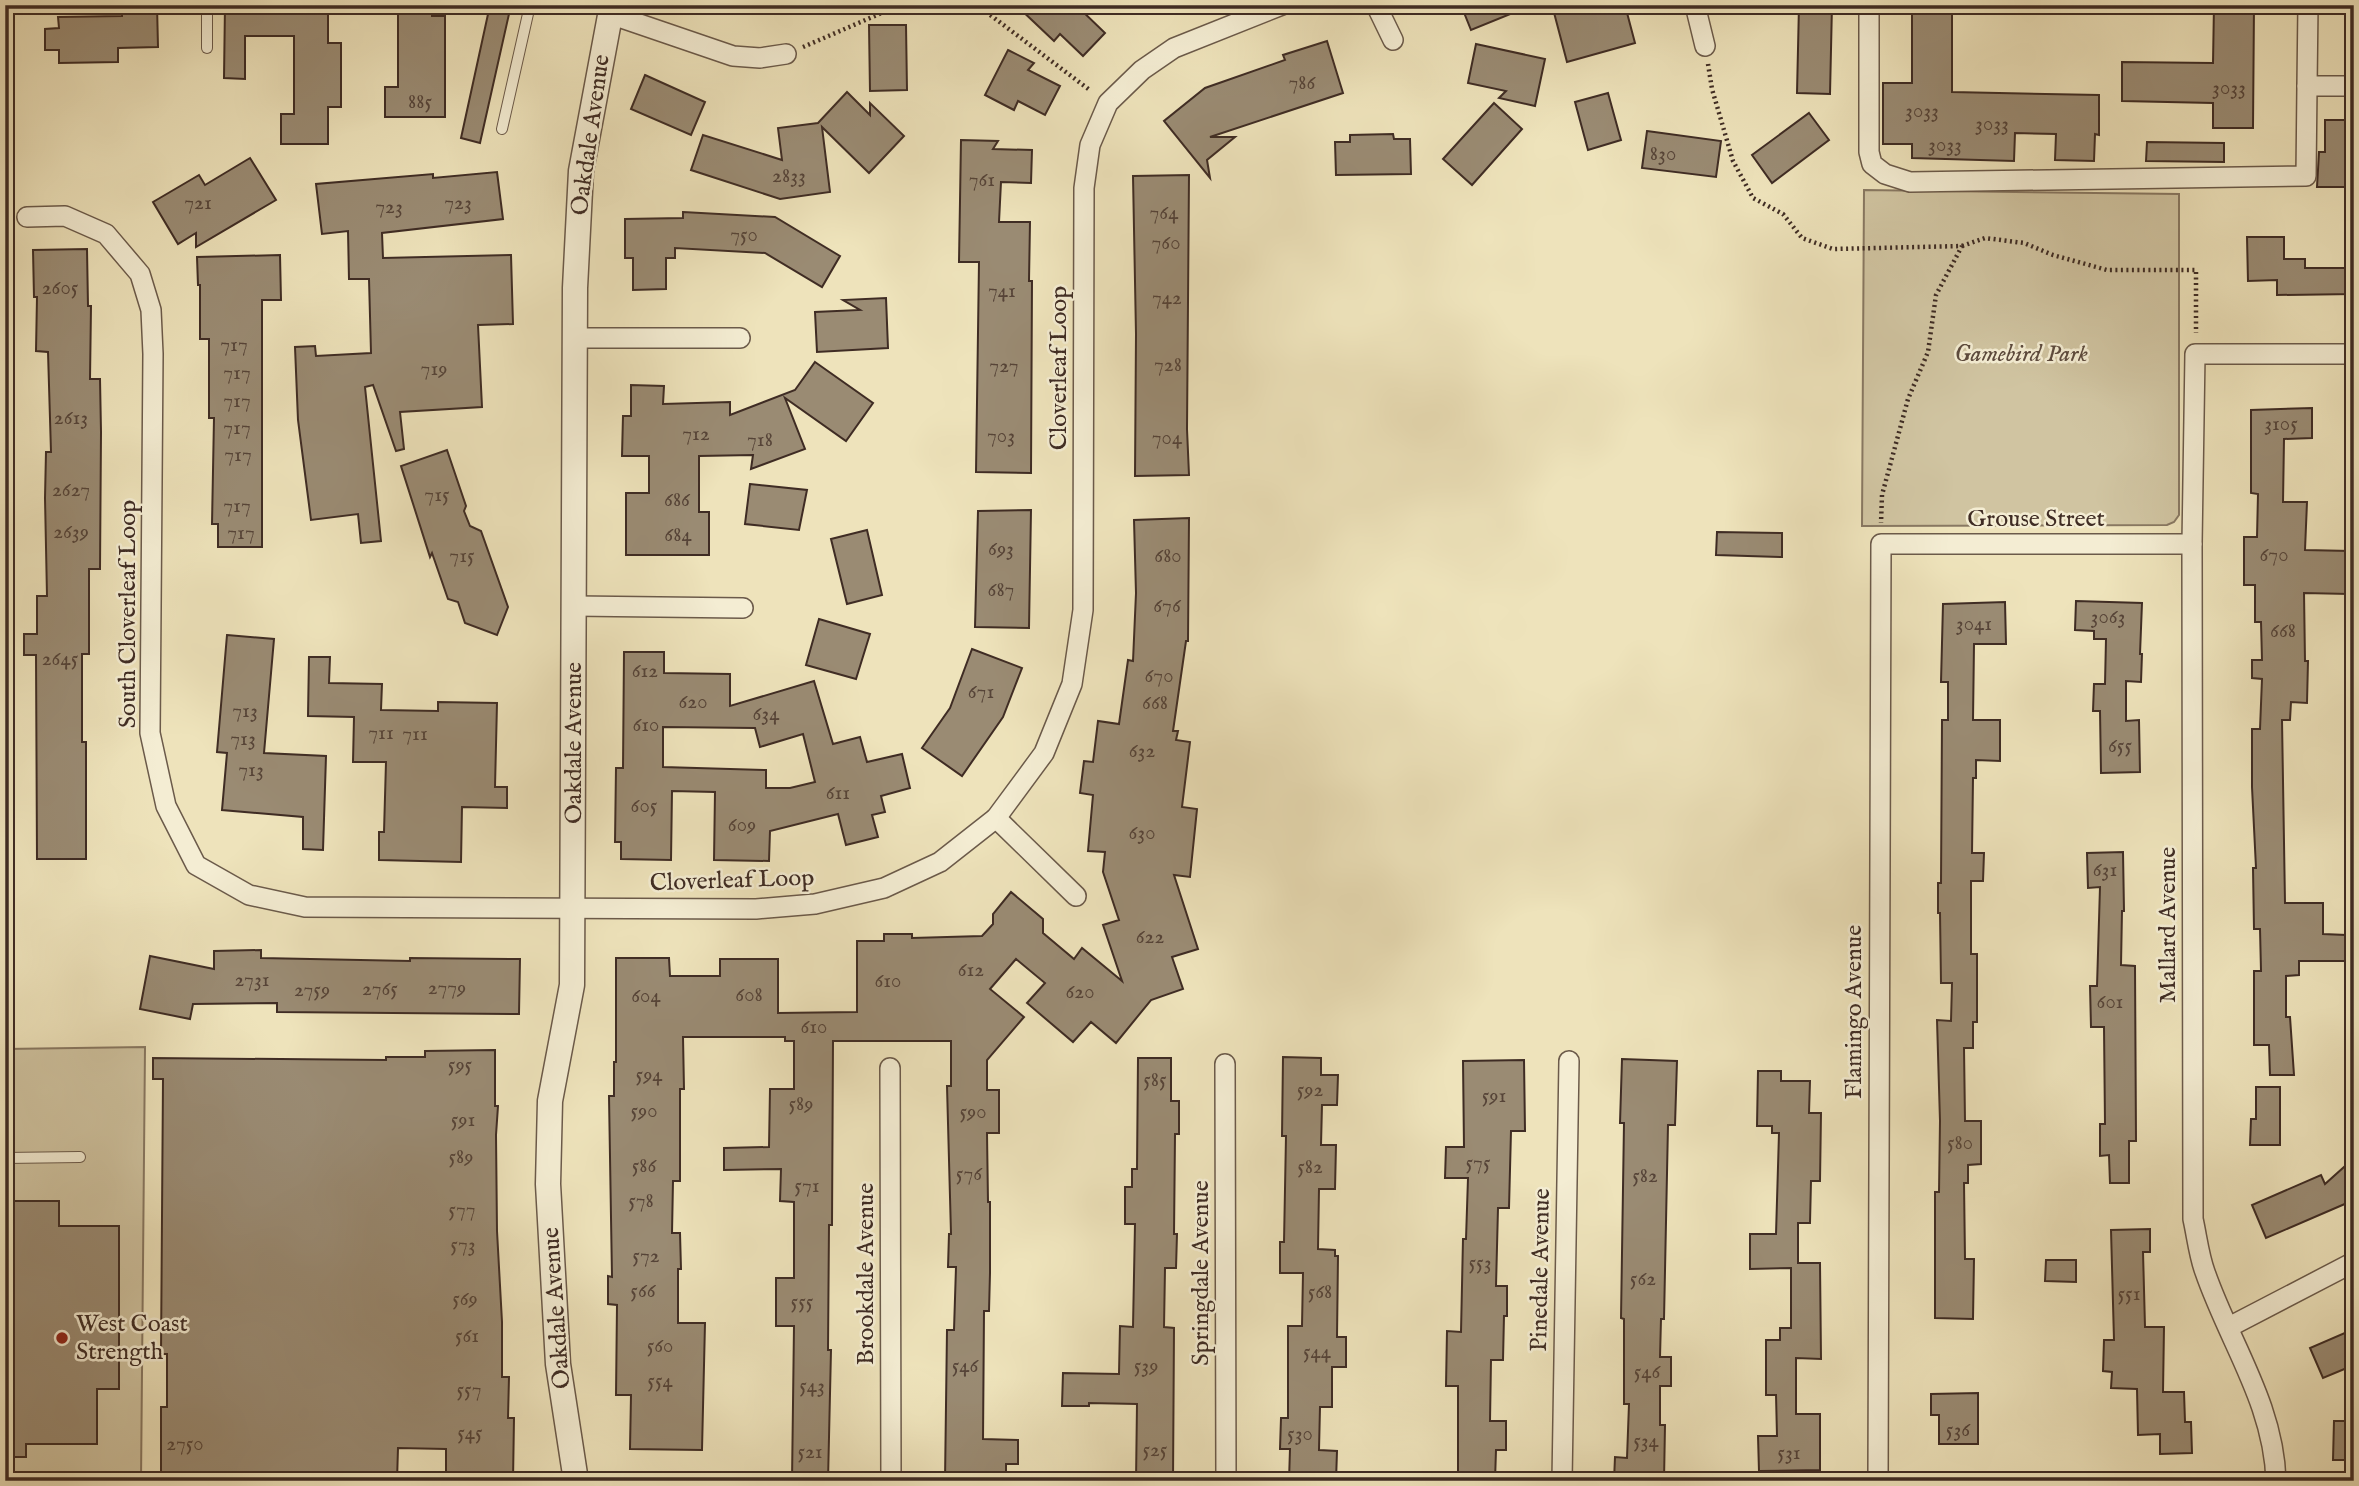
<svg xmlns="http://www.w3.org/2000/svg" width="2359" height="1486" font-family="'IM FELL English',serif">
	<style>
		.green { fill: #d0c4a1; stroke: #887862; stroke-width: 2 }
		.building { fill: #9a8b73; stroke: #3f2c24; stroke-width: 2; fill-rule: evenodd }
		.lines { fill: none; stroke-linecap: round; stroke-linejoin: round }
		.service-casing { stroke: #6b5a4a; stroke-width: 12 }
		.minor-casing { stroke: #6b5a4a; stroke-width: 22 }
		.tertiary-casing { stroke: #6b5a4a; stroke-width: 27 }
		.path { stroke: #3f2c24; stroke-width: 4.5; stroke-dasharray: 2 3.5; stroke-linecap: butt }
		.service { stroke: #f4edd3; stroke-width: 10 }
		.minor { stroke: #f4edd3; stroke-width: 19 }
		.tertiary { stroke: #f4edd3; stroke-width: 24 }
		.poi-dot { fill: #8f2418; stroke: #f4edd3; stroke-width: 2.5 }
		.labels { text-anchor: middle; dominant-baseline: central; stroke-width: 5; stroke-linejoin: round; paint-order: stroke }
		.number-label { font-size: 21px; fill: #564438 }
		.street-label { font-size: 24px; fill: #3f2c24; stroke: #f4edd3 }
		.park-label { font-size: 24px; font-style: italic; fill: #5c4a3d; stroke: #f4edd3 }
		.poi-label { font-size: 24px; fill: #3f2c24; stroke: #f4edd3; text-anchor: start }
	</style>
	<rect width="100%" height="100%" fill="#eee3bb"/>
	<filter id="stains"><feTurbulence type="fractalNoise" baseFrequency=".00286" numOctaves="4"/><feColorMatrix values="0 0 0 0 .2 0 0 0 0 .09 0 0 0 0 .02 0 0 0 .5 -.17"/></filter>
	<radialGradient id="worn" r=".72"><stop offset=".6" stop-color="#630" stop-opacity="0"/><stop offset="1" stop-color="#630" stop-opacity=".3"/></radialGradient>
	<g class="green">
		<polygon points="1864,190 2179,194 2179,515 2174,522 2167,525 1862,526"/>
		<polygon points="145,1047 141,1481 5,1481 5,1049"/>
	</g>
	<g class="building">
		<polygon points="122,5 157,5 158,47 118,48 118,62 59,63 59,50 45,50 45,29 59,28 58,17 122,16"/>
		<polygon points="225,5 328,5 328,43 341,43 341,107 328,107 328,144 281,144 281,114 294,114 294,36 245,36 245,79 224,78"/>
		<polygon points="398,5 432,5 432,16 445,16 445,117 385,117 385,87 398,87"/>
		<polygon points="490,5 511,5 480,143 461,138"/>
		<polygon points="1016,5 1076,5 1105,33 1083,56 1060,34 1054,41"/>
		<polygon points="1461,5 1530,5 1530,6 1471,30"/>
		<polygon points="1552,5 1617,5 1619,11 1626,9 1635,43 1567,62"/>
		<polygon points="1799,5 1832,5 1830,94 1797,93"/>
		<polygon points="1912,5 1952,5 1952,92 2099,95 2099,135 2095,134 2094,161 2055,160 2056,134 2015,133 2014,161 1912,158 1912,144 1883,144 1883,83 1912,83"/>
		<polygon points="2214,5 2254,5 2253,128 2213,128 2213,103 2122,101 2122,62 2213,63"/>
		<polygon points="869,25 906,25 907,90 870,91"/>
		<polygon points="1327,41 1343,93 1210,137 1235,137 1207,160 1210,178 1164,121 1205,88 1285,60 1283,55"/>
		<polygon points="1476,44 1545,59 1535,106 1499,98 1506,91 1468,83"/>
		<polygon points="1008,50 1034,63 1028,70 1060,86 1045,115 1018,101 1014,110 985,95"/>
		<polygon points="645,75 705,102 691,135 631,109"/>
		<polygon points="847,92 870,115 870,103 904,136 869,173 822,127 830,192 780,199 691,170 703,135 782,160 778,128 818,123"/>
		<polygon points="1608,93 1621,140 1588,150 1575,102"/>
		<polygon points="1494,103 1522,129 1472,185 1443,159"/>
		<polygon points="1809,113 1829,140 1772,183 1752,155"/>
		<polygon points="2325,120 2346,120 2347,187 2317,187 2319,152 2325,152"/>
		<polygon points="1647,131 1721,141 1716,177 1642,168"/>
		<polygon points="1393,134 1394,139 1410,139 1411,174 1336,175 1335,142 1350,142 1350,135"/>
		<polygon points="961,140 998,141 993,149 1032,150 1031,183 1001,182 999,222 1030,222 1029,281 1032,281 1031,473 976,472 979,262 959,262"/>
		<polygon points="2147,142 2224,143 2224,162 2146,161"/>
		<polygon points="250,158 276,200 196,247 196,233 178,244 153,202 199,175 205,185"/>
		<polygon points="497,172 503,219 382,233 383,258 511,255 513,324 478,325 482,407 400,412 404,449 396,451 373,385 365,387 381,541 361,543 358,514 311,520 298,420 295,347 315,346 316,356 371,353 369,279 349,279 348,231 322,234 316,184 433,174 433,178"/>
		<polygon points="1189,175 1187,429 1189,475 1135,476 1136,334 1133,176"/>
		<polygon points="683,212 775,217 840,256 822,287 765,253 675,248 675,258 666,258 666,289 633,290 633,258 625,258 625,219 683,218"/>
		<polygon points="2247,237 2284,237 2284,259 2305,259 2305,268 2354,268 2354,294 2277,295 2277,280 2248,281"/>
		<polygon points="87,249 88,306 91,306 90,379 100,379 101,432 100,569 89,569 89,654 82,654 82,742 86,742 86,859 37,859 36,655 24,655 24,634 37,634 37,596 47,596 45,498 46,452 51,452 48,352 36,351 37,297 34,297 33,250"/>
		<polygon points="280,255 281,300 262,300 262,547 218,547 218,524 212,524 214,418 209,418 209,339 200,339 200,285 198,285 197,257"/>
		<polygon points="886,298 888,348 817,352 815,312 860,310 843,300"/>
		<polygon points="815,362 873,403 846,441 785,398 805,449 751,469 753,455 699,456 699,512 709,512 709,555 626,555 626,493 649,493 649,456 622,456 623,416 631,416 631,385 664,386 663,404 730,402 730,415 795,390"/>
		<polygon points="2312,408 2312,438 2284,439 2283,502 2307,502 2305,550 2350,551 2349,594 2304,593 2305,661 2308,661 2307,703 2291,702 2290,720 2282,720 2285,903 2323,903 2323,934 2346,935 2345,961 2299,961 2299,975 2286,976 2286,1017 2290,1017 2294,1075 2270,1075 2269,1045 2254,1045 2254,971 2261,971 2260,929 2254,929 2253,868 2256,868 2252,787 2252,729 2260,729 2262,679 2252,678 2252,660 2262,660 2261,622 2255,622 2255,585 2244,585 2244,537 2257,537 2258,494 2251,493 2251,410"/>
		<polygon points="447,450 466,506 464,511 470,526 481,531 508,607 497,635 465,623 458,602 448,599 432,553 430,557 401,466"/>
		<polygon points="750,484 807,490 799,530 745,524"/>
		<polygon points="1031,510 1029,628 975,627 978,511"/>
		<polygon points="1189,518 1188,641 1186,641 1173,731 1178,731 1176,740 1190,742 1182,807 1197,809 1190,877 1174,875 1198,949 1172,957 1183,989 1151,1000 1116,1043 1091,1022 1073,1042 1027,1003 1045,983 1016,959 990,989 1024,1017 987,1060 987,1090 999,1090 999,1133 987,1133 988,1202 990,1202 990,1273 989,1311 984,1311 983,1439 1018,1440 1018,1464 1006,1464 1006,1481 945,1481 947,1330 954,1330 956,1267 948,1267 949,1234 951,1234 947,1086 951,1086 951,1041 833,1041 832,1225 829,1225 828,1350 831,1350 828,1481 792,1481 794,1326 776,1326 776,1278 794,1278 794,1202 780,1201 781,1169 724,1170 724,1148 769,1147 770,1089 794,1089 794,1041 785,1041 785,1037 683,1037 684,1089 680,1089 680,1181 673,1181 672,1233 680,1233 681,1269 678,1269 678,1323 705,1323 702,1450 630,1449 631,1395 616,1395 617,1305 608,1304 608,1276 612,1277 609,1096 614,1096 614,1062 616,1062 616,958 669,958 670,976 720,976 720,959 778,959 778,1013 857,1012 857,941 884,941 884,934 912,934 912,938 982,936 993,924 993,914 1011,892 1043,919 1043,933 1074,959 1082,948 1122,981 1103,925 1119,920 1103,872 1105,852 1088,851 1093,795 1080,793 1084,761 1093,762 1098,721 1119,724 1128,660 1133,661 1136,593 1134,520"/>
		<polygon points="867,530 882,595 847,604 831,539"/>
		<polygon points="1717,532 1782,533 1782,557 1716,555"/>
		<polygon points="2076,601 2142,603 2140,654 2142,654 2141,682 2126,681 2126,721 2139,720 2140,772 2101,773 2100,711 2093,711 2094,684 2105,684 2106,639 2094,639 2094,631 2075,630"/>
		<polygon points="2005,602 2006,644 1974,644 1973,720 2000,720 2000,761 1976,760 1976,778 1973,778 1972,853 1984,853 1983,881 1971,881 1971,954 1977,954 1977,1022 1973,1022 1973,1048 1964,1048 1965,1121 1981,1121 1981,1164 1968,1165 1968,1183 1964,1183 1965,1259 1974,1259 1973,1319 1935,1318 1935,1192 1939,1192 1940,1121 1937,1020 1951,1021 1952,983 1941,983 1940,913 1938,913 1938,883 1941,883 1942,720 1948,720 1948,682 1941,682 1943,604"/>
		<polygon points="819,619 870,634 856,679 806,665"/>
		<polygon points="227,635 274,639 264,753 326,756 323,850 303,849 303,817 222,810 227,753 217,752"/>
		<polygon points="972,649 1022,668 1003,717 962,776 922,748 950,708"/>
		<path d="M 624,652 L 664,652 L 664,673 L 730,674 L 730,706 L 814,681 L 833,744 L 860,737 L 867,762 L 902,754 L 910,788 L 881,796 L 885,812 L 872,815 L 878,837 L 846,845 L 838,814 L 770,831 L 769,861 L 714,860 L 715,792 L 672,791 L 671,860 L 621,859 L 621,842 L 615,842 L 616,768 L 623,768 ZM 663,727 L 755,728 L 760,747 L 803,734 L 815,782 L 790,788 L 766,788 L 766,770 L 663,767 Z"/>
		<polygon points="309,657 330,657 329,683 382,684 381,710 438,711 438,702 497,703 495,787 507,787 507,808 462,807 461,862 379,860 379,832 384,832 386,762 353,762 354,717 308,716"/>
		<polygon points="2123,852 2124,911 2122,911 2121,965 2135,966 2136,1141 2129,1141 2129,1183 2110,1183 2109,1155 2100,1156 2100,1124 2105,1124 2104,1027 2091,1027 2090,986 2097,986 2100,887 2088,888 2087,853"/>
		<polygon points="261,950 261,958 410,961 410,958 520,959 519,1014 277,1012 277,1003 193,1004 190,1019 140,1009 150,956 214,969 214,951"/>
		<polygon points="495,1050 495,1106 498,1106 496,1135 497,1231 502,1322 502,1377 509,1377 508,1418 514,1418 513,1481 446,1481 446,1449 398,1448 397,1481 161,1481 161,1407 167,1407 167,1354 161,1354 163,1079 153,1079 153,1058 386,1060 386,1057 425,1057 425,1051"/>
		<polygon points="1283,1057 1321,1058 1321,1075 1338,1075 1337,1105 1322,1105 1321,1145 1336,1145 1335,1189 1319,1189 1318,1249 1335,1250 1335,1256 1338,1256 1337,1337 1346,1337 1346,1367 1332,1367 1332,1407 1320,1407 1319,1450 1337,1451 1336,1481 1289,1481 1290,1449 1280,1449 1281,1418 1288,1418 1288,1326 1302,1326 1303,1273 1280,1273 1280,1242 1284,1242 1286,1136 1282,1136"/>
		<polygon points="1138,1058 1171,1058 1171,1101 1179,1101 1179,1134 1175,1134 1174,1234 1177,1234 1176,1268 1165,1268 1164,1327 1174,1328 1173,1481 1136,1481 1137,1404 1089,1403 1089,1406 1062,1406 1063,1373 1119,1374 1120,1326 1133,1327 1135,1224 1125,1224 1125,1187 1132,1187 1132,1169 1137,1169"/>
		<polygon points="1622,1059 1677,1061 1675,1125 1668,1125 1664,1319 1661,1319 1660,1357 1671,1357 1671,1386 1660,1386 1660,1425 1665,1425 1664,1481 1614,1481 1615,1457 1627,1458 1629,1404 1624,1404 1624,1319 1621,1318 1624,1123 1620,1123"/>
		<polygon points="1524,1060 1525,1131 1511,1131 1509,1208 1498,1208 1496,1286 1507,1286 1507,1316 1504,1316 1503,1360 1491,1360 1490,1421 1506,1421 1506,1450 1496,1450 1495,1481 1458,1481 1458,1386 1446,1386 1447,1331 1461,1332 1463,1239 1466,1239 1468,1178 1445,1178 1446,1147 1464,1147 1463,1061"/>
		<polygon points="1758,1071 1781,1071 1781,1081 1810,1081 1809,1113 1821,1113 1820,1181 1811,1181 1810,1223 1798,1223 1798,1263 1820,1263 1821,1359 1796,1358 1796,1414 1820,1414 1820,1470 1759,1471 1758,1436 1777,1436 1776,1395 1766,1395 1766,1340 1780,1340 1780,1328 1791,1328 1791,1268 1750,1269 1750,1234 1776,1234 1779,1133 1772,1133 1772,1126 1757,1126"/>
		<polygon points="2256,1087 2280,1087 2280,1145 2250,1145 2251,1119 2256,1119"/>
		<polygon points="2354,1158 2354,1200 2266,1238 2252,1205 2321,1175 2325,1184"/>
		<polygon points="5,1201 59,1201 59,1226 119,1226 119,1389 97,1389 97,1444 26,1444 26,1457 5,1457"/>
		<polygon points="2150,1229 2150,1252 2143,1252 2145,1327 2164,1327 2163,1392 2184,1392 2185,1422 2191,1422 2192,1453 2160,1454 2160,1434 2138,1435 2137,1389 2111,1388 2112,1372 2103,1371 2104,1340 2114,1340 2111,1230"/>
		<polygon points="2046,1260 2076,1260 2076,1282 2045,1281"/>
		<polygon points="2354,1329 2354,1365 2323,1378 2310,1348"/>
		<polygon points="1978,1393 1978,1444 1939,1444 1939,1415 1931,1415 1931,1394"/>
		<polygon points="2334,1421 2354,1421 2354,1460 2333,1460"/>
	</g>
	<g class="lines">
		<g class="service-casing">
			<g id="service">
				<polyline points="207,48 207,5"/>
				<polyline points="502,129 530,5"/>
				<polyline points="5,1158 80,1157"/>
			</g>
		</g>
		<g class="minor-casing">
			<g id="minor">
				<polyline points="1376,5 1393,40"/>
				<polyline points="1695,5 1705,46"/>
				<polyline points="1869,5 1869,152 1872,164 1885,174 1910,182 2306,176 2307,86"/>
				<polyline points="2308,5 2307,86 2354,86"/>
				<polyline points="610,14 733,56 760,58 786,54"/>
				<polyline points="27,217 65,216 106,234 140,274 151,310 153,354 150,733 166,806 196,865 249,895 305,907 756,909 815,904 884,888 940,862 996,818 1044,753 1072,684 1083,610 1084,188 1090,145 1108,103 1142,70 1174,48 1282,5"/>
				<polyline points="575,338 740,338"/>
				<polyline points="574,606 743,608"/>
				<polyline points="996,818 1076,896"/>
				<polyline points="1225,1064 1226,1481"/>
				<polyline points="890,1068 891,1481"/>
				<polyline points="2229,1327 2354,1262"/>
				<polyline points="1562,1481 1569,1061"/>
				<polyline points="1878,1481 1881,544 2192,544"/>
				<path d="M 2276,1481 C 2274,1404 2229,1342 2205,1272 C 2199,1256 2197,1237 2193,1219 L 2192,544 L 2195,354 L 2354,354"/>
			</g>
		</g>
		<g class="tertiary-casing">
			<polyline id="tertiary" points="576,1481 558,1364 548,1184 550,1101 572,985 575,288 581,171 612,5"/>
		</g>
		<g class="path">
			<polyline points="977,5 1091,91"/>
			<polyline points="2347,5 2349,67"/>
			<polyline points="803,47 900,5"/>
			<polyline points="1708,64 1712,89 1733,161 1753,198 1783,214 1802,238 1833,249 1962,246 1936,295 1928,352 1908,399 1882,495 1881,523"/>
			<polyline points="1962,246 1985,238 2024,243 2053,255 2107,270 2196,270 2196,333"/>
		</g>
		<use href="#service" class="service"/>
		<use href="#minor" class="minor"/>
		<use href="#tertiary" class="tertiary"/>
	</g>
	<circle class="poi-dot" cx="62" cy="1338" r="7"/>
	<g class="labels">
		<g class="number-label">
			<text x="1302" y="83">786</text>
			<text x="2229" y="88">3033</text>
			<text x="420" y="102">885</text>
			<text x="1922" y="111">3033</text>
			<text x="1992" y="124">3033</text>
			<text x="1945" y="145">3033</text>
			<text x="1663" y="154">830</text>
			<text x="789" y="176">2833</text>
			<text x="982" y="180">761</text>
			<text x="198" y="203">721</text>
			<text x="458" y="203">723</text>
			<text x="389" y="207">723</text>
			<text x="1164" y="213">764</text>
			<text x="744" y="235">750</text>
			<text x="1166" y="243">760</text>
			<text x="60" y="288">2605</text>
			<text x="1002" y="291">741</text>
			<text x="1167" y="298">742</text>
			<text x="234" y="345">717</text>
			<text x="1168" y="365">728</text>
			<text x="1004" y="366">727</text>
			<text x="434" y="369">719</text>
			<text x="237" y="373">717</text>
			<text x="237" y="401">717</text>
			<text x="71" y="418">2613</text>
			<text x="2281" y="424">3105</text>
			<text x="237" y="428">717</text>
			<text x="696" y="434">712</text>
			<text x="1001" y="436">703</text>
			<text x="1167" y="438">704</text>
			<text x="760" y="440">718</text>
			<text x="238" y="455">717</text>
			<text x="71" y="490">2627</text>
			<text x="437" y="495">715</text>
			<text x="677" y="500">686</text>
			<text x="237" y="506">717</text>
			<text x="71" y="532">2639</text>
			<text x="241" y="533">717</text>
			<text x="678" y="535">684</text>
			<text x="1001" y="549">693</text>
			<text x="2274" y="555">670</text>
			<text x="462" y="556">715</text>
			<text x="1168" y="556">680</text>
			<text x="1001" y="590">687</text>
			<text x="1167" y="606">676</text>
			<text x="2108" y="617">3063</text>
			<text x="1974" y="624">3041</text>
			<text x="2283" y="631">668</text>
			<text x="60" y="659">2645</text>
			<text x="645" y="671">612</text>
			<text x="1159" y="676">670</text>
			<text x="981" y="692">671</text>
			<text x="693" y="702">620</text>
			<text x="1155" y="703">668</text>
			<text x="245" y="711">713</text>
			<text x="766" y="714">634</text>
			<text x="646" y="725">610</text>
			<text x="381" y="733">711</text>
			<text x="415" y="734">711</text>
			<text x="243" y="739">713</text>
			<text x="2120" y="746">655</text>
			<text x="1142" y="751">632</text>
			<text x="251" y="770">713</text>
			<text x="838" y="793">611</text>
			<text x="644" y="806">605</text>
			<text x="742" y="825">609</text>
			<text x="1142" y="833">630</text>
			<text x="2105" y="870">631</text>
			<text x="1150" y="937">622</text>
			<text x="971" y="970">612</text>
			<text x="252" y="980">2731</text>
			<text x="888" y="981">610</text>
			<text x="447" y="988">2779</text>
			<text x="380" y="989">2765</text>
			<text x="312" y="990">2759</text>
			<text x="1080" y="992">620</text>
			<text x="749" y="995">608</text>
			<text x="646" y="996">604</text>
			<text x="2110" y="1002">601</text>
			<text x="814" y="1027">610</text>
			<text x="460" y="1065">595</text>
			<text x="649" y="1075">594</text>
			<text x="1155" y="1080">585</text>
			<text x="1310" y="1090">592</text>
			<text x="1494" y="1096">591</text>
			<text x="801" y="1104">589</text>
			<text x="644" y="1111">590</text>
			<text x="973" y="1112">590</text>
			<text x="463" y="1120">591</text>
			<text x="1960" y="1143">580</text>
			<text x="461" y="1157">589</text>
			<text x="1478" y="1163">575</text>
			<text x="644" y="1166">586</text>
			<text x="1310" y="1167">582</text>
			<text x="969" y="1174">576</text>
			<text x="1645" y="1176">582</text>
			<text x="807" y="1186">571</text>
			<text x="641" y="1201">578</text>
			<text x="462" y="1210">577</text>
			<text x="463" y="1245">573</text>
			<text x="646" y="1256">572</text>
			<text x="1480" y="1263">553</text>
			<text x="1643" y="1279">562</text>
			<text x="643" y="1291">566</text>
			<text x="1320" y="1292">568</text>
			<text x="2129" y="1294">551</text>
			<text x="465" y="1299">569</text>
			<text x="802" y="1302">555</text>
			<text x="467" y="1336">561</text>
			<text x="660" y="1346">560</text>
			<text x="1317" y="1352">544</text>
			<text x="965" y="1366">546</text>
			<text x="1146" y="1366">539</text>
			<text x="1647" y="1372">546</text>
			<text x="660" y="1381">554</text>
			<text x="812" y="1386">543</text>
			<text x="469" y="1390">557</text>
			<text x="1958" y="1430">536</text>
			<text x="470" y="1433">545</text>
			<text x="1300" y="1434">530</text>
			<text x="1646" y="1441">534</text>
			<text x="185" y="1444">2750</text>
			<text x="1155" y="1450">525</text>
			<text x="810" y="1452">521</text>
			<text x="1789" y="1453">531</text>
		</g>
		<g class="street-label">
			<text transform="translate(591 135) rotate(-82)">Oakdale Avenue</text>
			<text transform="translate(1059 368) rotate(-90)">Cloverleaf Loop</text>
			<text x="2036" y="519">Grouse Street</text>
			<text transform="translate(128 614) rotate(-90)">South Cloverleaf Loop</text>
			<text transform="translate(574 743) rotate(-90)">Oakdale Avenue</text>
			<text transform="translate(732 881) rotate(-2)">Cloverleaf Loop</text>
			<text transform="translate(2168 925) rotate(-90)">Mallard Avenue</text>
			<text transform="translate(1854 1012) rotate(-90)">Flamingo Avenue</text>
			<text transform="translate(1541 1270) rotate(-89)">Pinedale Avenue</text>
			<text transform="translate(1201 1273) rotate(-90)">Springdale Avenue</text>
			<text transform="translate(866 1274) rotate(-90)">Brookdale Avenue</text>
			<text transform="translate(557 1308) rotate(-94)">Oakdale Avenue</text>
		</g>
		<g class="park-label">
			<text x="2021" y="354">Gamebird Park</text>
		</g>
		<g class="poi-label">
			<text x="76" y="1324">West Coast<tspan x="76" dy="28">Strength</tspan></text>
		</g>
	</g>
	<rect width="2359" height="1486" fill="none" stroke="#eee3bb" stroke-width="28"/>
	<rect x="7" y="7" width="2345" height="1472" fill="none" stroke="#3f2c24" stroke-width="3.5"/>
	<rect x="14" y="14" width="2331" height="1458" fill="none" stroke="#3f2c24" stroke-width="2"/>
	<rect width="100%" height="100%" filter="url(#stains)"/>
	<rect width="100%" height="100%" fill="url(#worn)"/>
</svg>
